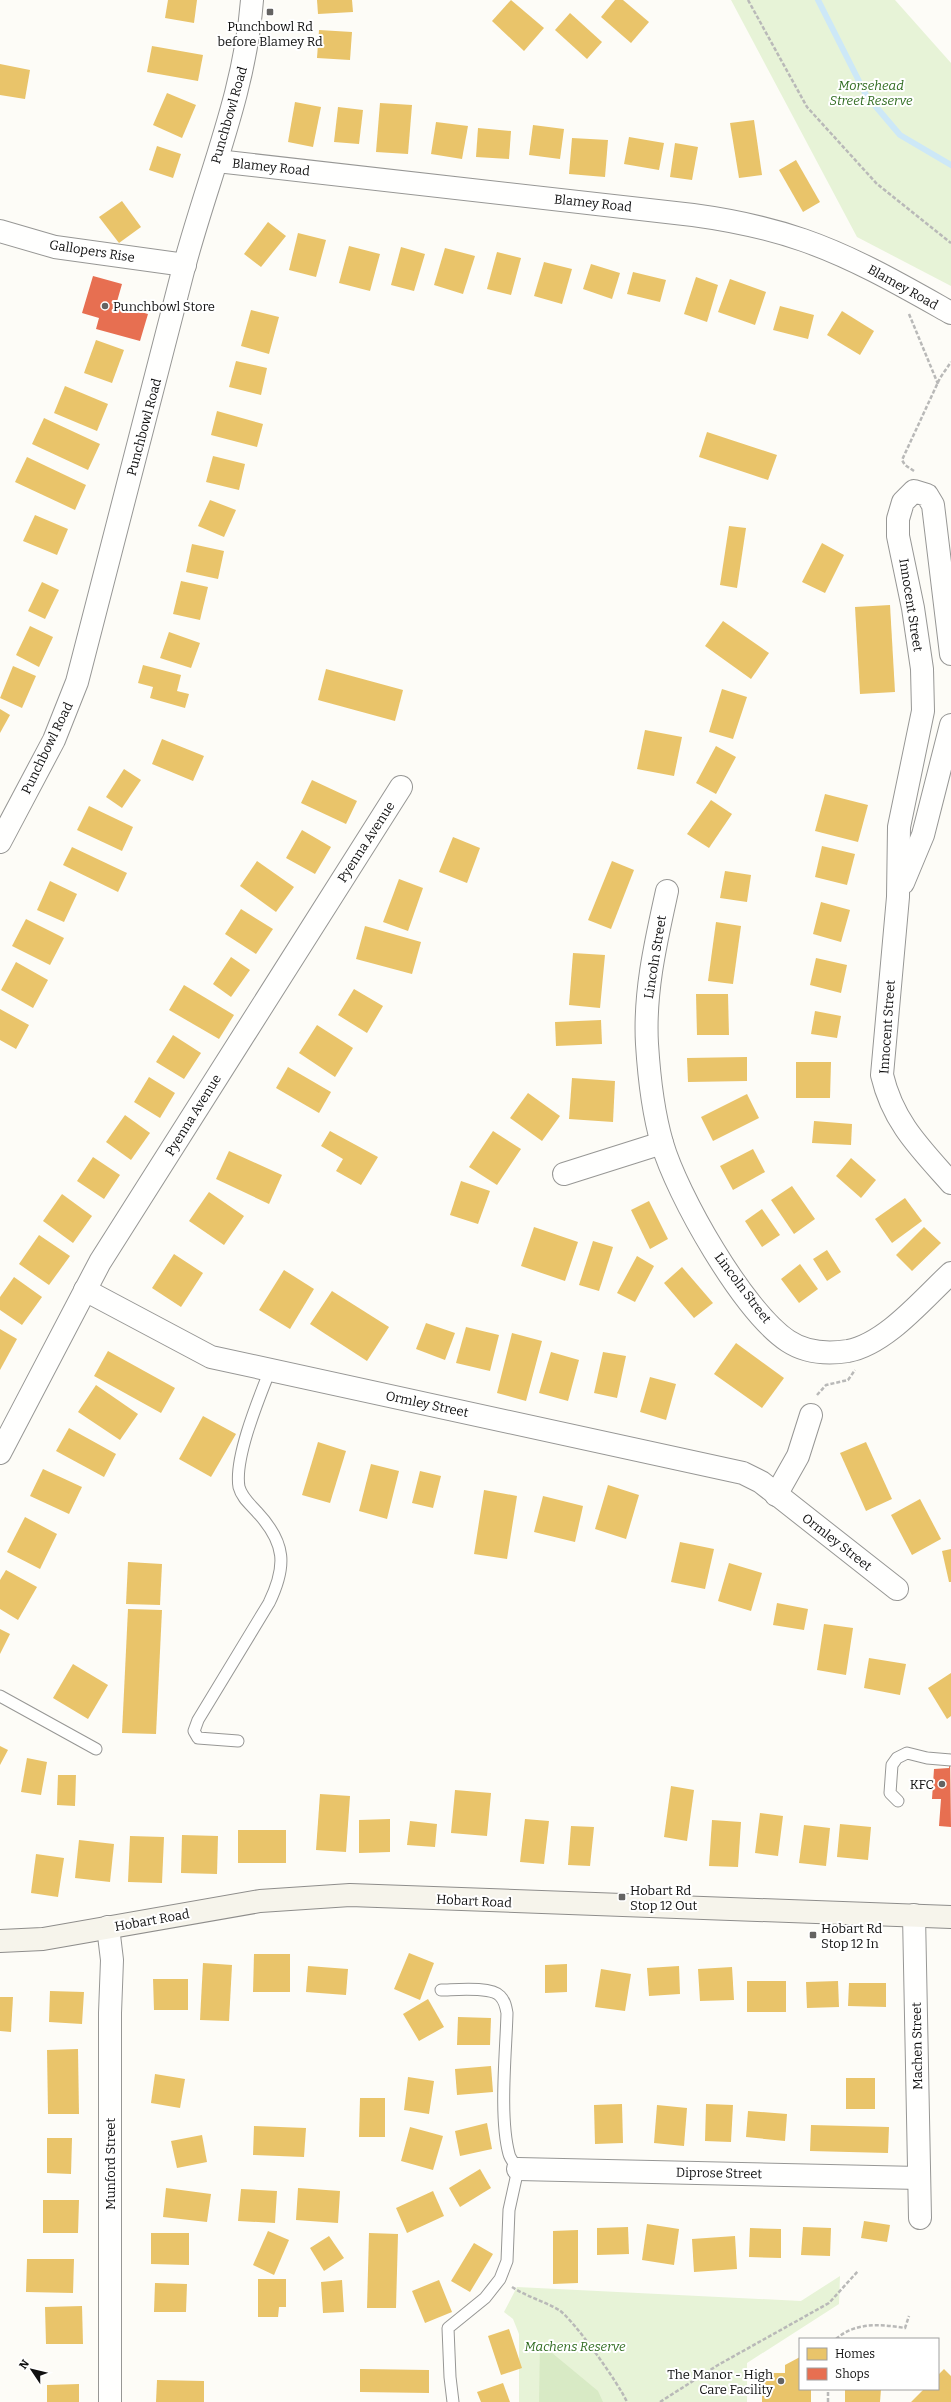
<svg xmlns="http://www.w3.org/2000/svg" width="951" height="2402" font-family="Bitter,serif">
	<style>
		.green { fill: #e7f3d7 }
		.forest { fill: #d8eac5 }
		.homes { fill: #e9c46a }
		.shops { fill: #e76f51 }
		.lines { fill: none; stroke-linecap: round; stroke-linejoin: round }
		.stream { stroke: #cde8f7; stroke-width: 6 }
		.service-casing { stroke: #979795; stroke-width: 13 }
		.minor-casing { stroke: #979795; stroke-width: 24 }
		.tertiary-casing { stroke: #979795; stroke-width: 24 }
		.secondary-casing { stroke: #8e8d8b; stroke-width: 24 }
		.path { stroke: #b9b9b8; stroke-width: 2.5; stroke-dasharray: 4 2; stroke-linecap: butt }
		.service { stroke: #fffffe; stroke-width: 11 }
		.minor { stroke: #fffffe; stroke-width: 22 }
		.tertiary { stroke: #fffffe; stroke-width: 22 }
		.secondary { stroke: #f6f4eb; stroke-width: 22 }
		.poi-dot { fill: #646362; stroke: #fff; stroke-width: 1.5 }
		.labels { text-anchor: middle; dominant-baseline: central; stroke-width: 4; stroke-linejoin: round; paint-order: stroke }
		.poi-label { font-size: 13px; fill: #111; stroke: #fff; text-anchor: start }
		.park-label { font-size: 13px; font-style: italic; fill: #2f6b1f; stroke: #fff }
		.street-label { font-size: 13px; fill: #111; stroke: #fff }
	</style>
	<rect width="100%" height="100%" fill="#fdfcf7"/>
	<g class="green">
		<polygon points="731,0 895,0 951,63 951,286 857,237"/>
		<polygon points="840,2276 839,2304 747,2363 747,2402 519,2402 519,2334 513,2319 504,2312 517,2287 801,2301"/>
	</g>
	<polygon class="forest" points="540,2343 598,2391 603,2402 539,2402"/>
	<g class="homes">
		<polygon points="168,0 197,0 194,23 165,18"/>
		<polygon points="317,0 352,0 353,12 318,14"/>
		<polygon points="511,0 544,28 524,51 492,21"/>
		<polygon points="615,0 623,0 649,22 631,43 601,17"/>
		<polygon points="570,13 602,42 587,59 555,30"/>
		<polygon points="319,30 352,32 350,60 317,58"/>
		<polygon points="152,46 203,55 198,81 147,72"/>
		<polygon points="0,64 30,70 25,99 0,95"/>
		<polygon points="167,93 196,105 182,138 153,125"/>
		<polygon points="295,102 321,107 313,147 288,142"/>
		<polygon points="380,103 412,105 408,154 376,152"/>
		<polygon points="338,107 363,110 359,144 334,142"/>
		<polygon points="754,120 762,175 739,178 730,123"/>
		<polygon points="436,122 468,126 462,159 431,154"/>
		<polygon points="533,125 564,129 560,159 529,155"/>
		<polygon points="478,128 511,131 509,159 476,157"/>
		<polygon points="629,137 664,143 659,170 624,164"/>
		<polygon points="572,138 608,140 605,177 569,174"/>
		<polygon points="675,143 698,147 692,180 670,177"/>
		<polygon points="157,146 181,154 173,178 149,170"/>
		<polygon points="796,160 820,202 803,212 779,170"/>
		<polygon points="122,201 141,227 119,243 99,217"/>
		<polygon points="268,222 286,236 261,267 244,254"/>
		<polygon points="298,233 326,240 316,277 289,270"/>
		<polygon points="349,246 380,254 370,291 339,283"/>
		<polygon points="401,247 425,254 414,291 391,285"/>
		<polygon points="445,248 475,256 463,294 434,285"/>
		<polygon points="497,252 521,258 511,295 487,289"/>
		<polygon points="544,262 572,269 562,304 534,296"/>
		<polygon points="591,264 620,273 612,299 583,289"/>
		<polygon points="633,272 666,280 660,302 627,294"/>
		<polygon points="696,277 718,285 707,322 684,314"/>
		<polygon points="730,279 766,292 755,325 718,312"/>
		<polygon points="780,306 814,315 808,339 773,330"/>
		<polygon points="251,310 279,317 269,354 241,346"/>
		<polygon points="842,311 874,331 860,355 827,335"/>
		<polygon points="96,340 124,350 112,383 84,373"/>
		<polygon points="236,361 267,368 261,395 229,387"/>
		<polygon points="65,386 108,404 97,431 54,413"/>
		<polygon points="217,411 263,424 257,447 211,435"/>
		<polygon points="44,418 100,444 88,470 32,444"/>
		<polygon points="707,432 777,455 768,480 699,457"/>
		<polygon points="213,456 245,464 239,490 206,482"/>
		<polygon points="27,457 86,485 75,510 15,482"/>
		<polygon points="210,500 236,510 224,537 198,526"/>
		<polygon points="35,515 68,529 57,555 23,541"/>
		<polygon points="729,526 746,528 737,588 720,585"/>
		<polygon points="822,543 844,555 825,593 802,582"/>
		<polygon points="192,544 224,551 218,579 186,572"/>
		<polygon points="181,581 208,587 200,620 173,614"/>
		<polygon points="42,582 59,590 45,619 28,611"/>
		<polygon points="890,605 895,692 860,694 855,607"/>
		<polygon points="723,621 769,653 751,679 705,646"/>
		<polygon points="30,626 53,637 39,667 16,655"/>
		<polygon points="169,632 200,643 191,668 160,658"/>
		<polygon points="143,665 181,675 177,691 189,694 185,708 150,698 153,687 138,683"/>
		<polygon points="13,666 36,676 22,708 0,698"/>
		<polygon points="326,669 403,690 395,721 318,700"/>
		<polygon points="722,689 747,697 733,739 709,732"/>
		<polygon points="0,709 10,715 0,733"/>
		<polygon points="645,730 682,737 674,776 637,769"/>
		<polygon points="162,739 204,756 193,781 152,764"/>
		<polygon points="716,746 736,757 716,794 696,783"/>
		<polygon points="124,769 141,780 122,808 106,797"/>
		<polygon points="312,780 357,801 346,824 301,803"/>
		<polygon points="825,794 868,805 858,842 815,831"/>
		<polygon points="711,800 732,814 709,848 687,834"/>
		<polygon points="89,806 133,827 122,851 77,830"/>
		<polygon points="302,830 331,847 315,874 286,858"/>
		<polygon points="453,837 480,848 467,883 439,872"/>
		<polygon points="822,846 855,854 847,885 815,877"/>
		<polygon points="72,847 127,873 118,892 63,865"/>
		<polygon points="257,861 294,887 276,912 240,886"/>
		<polygon points="612,861 634,870 611,929 588,920"/>
		<polygon points="725,871 751,875 747,902 720,898"/>
		<polygon points="399,879 423,888 408,931 383,922"/>
		<polygon points="50,881 77,894 64,922 37,910"/>
		<polygon points="821,902 850,910 841,942 813,934"/>
		<polygon points="241,909 273,929 256,954 225,934"/>
		<polygon points="26,919 64,938 50,965 12,946"/>
		<polygon points="716,922 741,926 733,984 708,981"/>
		<polygon points="365,926 421,942 412,974 356,959"/>
		<polygon points="573,953 605,955 600,1008 569,1005"/>
		<polygon points="231,957 250,970 231,997 213,984"/>
		<polygon points="816,958 847,965 841,993 810,985"/>
		<polygon points="16,962 48,980 33,1008 1,990"/>
		<polygon points="184,985 234,1015 219,1039 169,1010"/>
		<polygon points="354,989 383,1006 367,1033 338,1015"/>
		<polygon points="696,994 728,994 729,1035 697,1035"/>
		<polygon points="0,1009 29,1025 16,1049 0,1040"/>
		<polygon points="815,1011 841,1016 837,1038 811,1034"/>
		<polygon points="601,1020 602,1044 556,1046 555,1022"/>
		<polygon points="317,1025 353,1048 335,1077 299,1053"/>
		<polygon points="173,1035 201,1053 184,1079 156,1062"/>
		<polygon points="747,1057 747,1081 688,1082 687,1058"/>
		<polygon points="796,1062 831,1062 830,1098 796,1098"/>
		<polygon points="288,1067 331,1092 319,1113 276,1088"/>
		<polygon points="149,1077 175,1093 160,1118 134,1102"/>
		<polygon points="572,1078 615,1081 613,1122 569,1119"/>
		<polygon points="528,1093 560,1116 542,1141 510,1118"/>
		<polygon points="747,1094 759,1118 713,1141 701,1117"/>
		<polygon points="125,1115 150,1133 131,1160 106,1142"/>
		<polygon points="814,1121 852,1124 851,1145 812,1143"/>
		<polygon points="330,1131 378,1157 361,1185 336,1171 343,1159 321,1146"/>
		<polygon points="493,1131 521,1149 497,1185 469,1167"/>
		<polygon points="753,1149 765,1172 733,1190 720,1166"/>
		<polygon points="229,1151 282,1175 269,1204 216,1179"/>
		<polygon points="93,1157 120,1175 104,1199 77,1181"/>
		<polygon points="851,1158 876,1180 861,1198 836,1176"/>
		<polygon points="461,1181 490,1191 478,1224 450,1215"/>
		<polygon points="792,1186 815,1219 794,1234 771,1200"/>
		<polygon points="209,1192 244,1216 224,1245 189,1221"/>
		<polygon points="62,1194 92,1216 73,1243 43,1221"/>
		<polygon points="905,1198 922,1221 892,1243 875,1219"/>
		<polygon points="649,1201 668,1239 650,1249 631,1210"/>
		<polygon points="762,1209 780,1235 762,1247 745,1221"/>
		<polygon points="534,1227 578,1242 565,1281 521,1266"/>
		<polygon points="924,1227 941,1243 912,1271 896,1255"/>
		<polygon points="39,1235 70,1256 49,1285 19,1264"/>
		<polygon points="593,1241 613,1247 599,1291 579,1285"/>
		<polygon points="827,1250 841,1272 827,1281 813,1259"/>
		<polygon points="174,1254 203,1273 181,1307 152,1288"/>
		<polygon points="637,1256 654,1266 635,1302 617,1293"/>
		<polygon points="800,1264 818,1289 799,1303 781,1279"/>
		<polygon points="682,1267 713,1303 694,1318 664,1283"/>
		<polygon points="284,1270 314,1289 290,1329 259,1310"/>
		<polygon points="14,1277 42,1297 22,1325 0,1310 0,1297"/>
		<polygon points="332,1291 389,1327 367,1361 310,1324"/>
		<polygon points="426,1323 455,1333 445,1360 416,1349"/>
		<polygon points="466,1327 499,1335 490,1371 456,1363"/>
		<polygon points="0,1329 17,1339 0,1370"/>
		<polygon points="512,1333 542,1341 526,1401 497,1393"/>
		<polygon points="736,1343 784,1378 762,1408 714,1374"/>
		<polygon points="108,1351 175,1388 161,1413 94,1376"/>
		<polygon points="551,1352 579,1360 568,1401 539,1393"/>
		<polygon points="603,1352 626,1356 617,1398 594,1393"/>
		<polygon points="650,1377 676,1384 666,1420 640,1412"/>
		<polygon points="96,1385 138,1414 120,1440 78,1412"/>
		<polygon points="203,1416 236,1434 211,1477 179,1459"/>
		<polygon points="69,1428 116,1454 104,1477 56,1451"/>
		<polygon points="318,1442 346,1451 330,1503 302,1495"/>
		<polygon points="866,1442 892,1499 866,1511 840,1453"/>
		<polygon points="371,1464 399,1471 387,1519 359,1511"/>
		<polygon points="43,1469 82,1487 69,1514 30,1496"/>
		<polygon points="420,1471 441,1476 433,1508 412,1503"/>
		<polygon points="608,1485 639,1495 626,1539 595,1529"/>
		<polygon points="484,1490 517,1496 507,1559 474,1554"/>
		<polygon points="543,1496 583,1506 575,1542 534,1532"/>
		<polygon points="920,1499 941,1539 912,1555 891,1515"/>
		<polygon points="25,1517 57,1534 40,1569 7,1552"/>
		<polygon points="680,1542 714,1549 705,1589 671,1582"/>
		<polygon points="951,1549 951,1582 949,1582 942,1551"/>
		<polygon points="128,1562 162,1564 160,1605 126,1604"/>
		<polygon points="729,1563 762,1573 751,1611 718,1601"/>
		<polygon points="6,1570 37,1587 18,1620 0,1609 0,1580"/>
		<polygon points="777,1603 808,1609 804,1630 773,1625"/>
		<polygon points="128,1609 162,1610 156,1734 122,1733"/>
		<polygon points="824,1624 853,1628 846,1675 817,1670"/>
		<polygon points="0,1629 10,1634 0,1654"/>
		<polygon points="869,1658 906,1664 900,1695 864,1688"/>
		<polygon points="73,1664 108,1685 88,1719 53,1698"/>
		<polygon points="951,1673 951,1716 947,1719 928,1688"/>
		<polygon points="0,1746 8,1750 0,1765"/>
		<polygon points="27,1758 47,1762 41,1795 21,1792"/>
		<polygon points="58,1775 76,1775 75,1806 57,1805"/>
		<polygon points="671,1786 694,1790 687,1841 664,1837"/>
		<polygon points="455,1790 491,1793 487,1836 451,1833"/>
		<polygon points="320,1794 350,1796 346,1852 316,1850"/>
		<polygon points="760,1813 783,1816 778,1856 755,1853"/>
		<polygon points="390,1819 390,1852 359,1853 359,1820"/>
		<polygon points="525,1819 549,1821 544,1864 520,1862"/>
		<polygon points="712,1820 741,1822 738,1867 709,1866"/>
		<polygon points="410,1821 437,1824 435,1847 407,1845"/>
		<polygon points="840,1824 871,1827 868,1860 837,1857"/>
		<polygon points="804,1825 830,1828 826,1866 799,1863"/>
		<polygon points="571,1826 594,1827 590,1866 568,1865"/>
		<rect x="238" y="1830" width="48" height="33"/>
		<polygon points="182,1835 218,1836 217,1874 181,1873"/>
		<polygon points="130,1836 164,1837 162,1883 128,1882"/>
		<polygon points="79,1840 114,1844 110,1882 75,1878"/>
		<polygon points="36,1854 64,1858 58,1897 31,1893"/>
		<polygon points="409,1953 434,1963 420,2000 394,1989"/>
		<polygon points="254,1954 290,1954 290,1992 253,1992"/>
		<polygon points="203,1963 232,1965 229,2021 200,2020"/>
		<polygon points="567,1964 567,1992 545,1993 545,1965"/>
		<polygon points="308,1966 348,1969 346,1995 306,1992"/>
		<polygon points="679,1966 680,1994 649,1996 647,1968"/>
		<polygon points="732,1967 734,2000 700,2001 698,1969"/>
		<polygon points="601,1969 631,1974 625,2011 595,2007"/>
		<polygon points="153,1979 188,1979 188,2010 154,2010"/>
		<rect x="747" y="1981" width="39" height="31"/>
		<polygon points="838,1981 839,2007 807,2008 806,1982"/>
		<polygon points="849,1983 886,1983 886,2007 848,2006"/>
		<polygon points="50,1991 84,1992 82,2024 49,2022"/>
		<polygon points="0,1997 13,1997 11,2032 0,2031"/>
		<polygon points="428,1999 444,2027 419,2041 403,2014"/>
		<polygon points="458,2017 491,2018 490,2045 457,2045"/>
		<polygon points="78,2049 79,2114 48,2114 47,2050"/>
		<polygon points="491,2066 493,2092 457,2095 455,2069"/>
		<polygon points="155,2074 185,2079 180,2108 151,2103"/>
		<polygon points="408,2077 434,2081 429,2114 404,2110"/>
		<rect x="846" y="2078" width="29" height="31"/>
		<polygon points="360,2098 385,2098 385,2137 359,2137"/>
		<polygon points="622,2104 623,2143 595,2144 594,2105"/>
		<polygon points="706,2104 733,2105 731,2142 705,2141"/>
		<polygon points="657,2105 687,2108 684,2146 654,2143"/>
		<polygon points="748,2111 787,2114 785,2141 746,2137"/>
		<polygon points="487,2123 492,2149 460,2156 455,2131"/>
		<polygon points="811,2125 889,2127 888,2153 810,2151"/>
		<polygon points="254,2126 306,2128 304,2157 253,2155"/>
		<polygon points="410,2127 443,2136 433,2170 401,2161"/>
		<polygon points="202,2135 207,2162 177,2168 171,2141"/>
		<polygon points="47,2138 72,2138 71,2174 47,2173"/>
		<polygon points="480,2169 491,2188 460,2207 449,2188"/>
		<polygon points="166,2188 211,2194 207,2222 163,2217"/>
		<polygon points="298,2188 340,2191 338,2223 296,2220"/>
		<polygon points="241,2189 277,2191 275,2223 238,2221"/>
		<polygon points="433,2191 444,2216 407,2233 396,2208"/>
		<polygon points="43,2200 79,2200 78,2233 43,2233"/>
		<polygon points="864,2221 890,2225 887,2242 861,2238"/>
		<polygon points="647,2224 679,2229 674,2265 642,2260"/>
		<polygon points="628,2227 629,2254 597,2255 597,2228"/>
		<polygon points="803,2227 831,2228 830,2256 801,2255"/>
		<polygon points="750,2228 781,2229 781,2258 749,2257"/>
		<polygon points="578,2230 578,2283 553,2284 553,2231"/>
		<polygon points="268,2231 289,2240 274,2275 253,2265"/>
		<polygon points="151,2233 189,2233 189,2265 151,2264"/>
		<polygon points="369,2233 398,2234 396,2308 367,2308"/>
		<polygon points="329,2236 344,2258 324,2271 310,2248"/>
		<polygon points="735,2236 737,2269 694,2272 692,2239"/>
		<polygon points="474,2243 493,2254 470,2292 451,2281"/>
		<polygon points="27,2259 74,2259 73,2293 26,2292"/>
		<polygon points="258,2279 286,2279 286,2307 279,2307 278,2317 258,2317"/>
		<polygon points="342,2280 344,2312 323,2313 321,2282"/>
		<polygon points="439,2280 452,2312 425,2323 412,2291"/>
		<polygon points="155,2283 187,2284 186,2312 154,2312"/>
		<polygon points="82,2306 83,2344 46,2344 45,2307"/>
		<polygon points="509,2329 522,2368 501,2375 488,2336"/>
		<polygon points="800,2357 800,2389 811,2389 811,2402 762,2402 762,2373 785,2373 785,2365"/>
		<polygon points="360,2369 429,2370 429,2393 360,2392"/>
		<polygon points="944,2369 951,2376 951,2402 911,2402 924,2389 938,2389 938,2375"/>
		<polygon points="157,2380 204,2381 204,2402 156,2402"/>
		<polygon points="503,2383 510,2402 481,2402 477,2392"/>
		<polygon points="79,2384 79,2402 47,2402 47,2385"/>
		<polygon points="845,2389 881,2389 880,2402 845,2402"/>
	</g>
	<g class="shops">
		<polygon points="93,276 122,284 116,305 148,314 140,341 96,329 99,318 82,313"/>
		<polygon points="950,1752 951,1827 939,1826 941,1799 932,1799 934,1769 949,1768"/>
	</g>
	<g class="lines">
		<polyline class="stream" points="818,0 866,95 900,135 951,165"/>
		<g class="service-casing">
			<g id="service">
				<polyline points="0,1696 96,1749"/>
				<path d="M 238,1741 L 198,1738 L 194,1731 L 198,1720 L 269,1603 C 287,1566 286,1543 257,1512 C 250,1504 242,1498 239,1487 C 234,1458 259,1398 270,1370"/>
				<polyline points="898,1801 890,1793 892,1765 897,1758 907,1753 927,1758 951,1760"/>
				<path d="M 441,1990 C 454,1990 491,1986 500,1996 C 505,2001 506,2007 507,2013 C 506,2052 499,2117 509,2154 C 510,2159 515,2164 518,2169 L 509,2210 L 507,2261 L 500,2279 L 485,2298 L 448,2328 L 450,2377 L 453,2402"/>
			</g>
		</g>
		<g class="minor-casing">
			<g id="minor">
				<path d="M 217,161 L 693,215 C 730,220 768,228 803,240 C 855,258 903,286 951,313"/>
				<polyline points="0,231 55,247 185,265"/>
				<path d="M 951,654 L 933,505 L 927,495 L 914,491 L 903,502 L 898,519 L 898,536 L 913,608 L 922,669 L 923,711 L 899,827 L 898,897 L 882,1075 C 893,1122 920,1148 951,1183"/>
				<polyline points="903,883 923,835 951,725"/>
				<path d="M 667,891 C 656,941 644,992 647,1044 C 649,1076 653,1112 662,1143 C 677,1195 743,1311 788,1341 C 806,1353 828,1354 848,1351 C 886,1344 923,1299 951,1273"/>
				<polyline points="564,1174 662,1143"/>
				<polyline points="85,1290 211,1357 743,1473 761,1482 897,1589"/>
				<polyline points="0,1453 100,1262 401,787"/>
				<polyline points="776,1495 798,1456 811,1415"/>
				<polyline points="914,1915 920,2218"/>
				<polyline points="108,1927 112,1960 110,2013 110,2402"/>
				<polyline points="518,2169 919,2178"/>
			</g>
		</g>
		<g class="tertiary-casing">
			<path id="tertiary" d="M 0,842 L 54,740 L 77,682 C 113,544 148,405 184,267 C 208,177 245,93 252,0"/>
		</g>
		<g class="secondary-casing">
			<polyline id="secondary" points="0,1941 43,1939 260,1901 350,1895 951,1917"/>
		</g>
		<g class="path">
			<polyline points="748,0 807,107 877,184 951,243"/>
			<polyline points="909,314 938,384"/>
			<polyline points="914,471 905,465 902,460 940,378 951,362"/>
			<polyline points="817,1395 826,1385 848,1380 855,1370"/>
			<path d="M 512,2287 C 527,2297 544,2301 559,2310 C 574,2320 619,2384 627,2402"/>
			<path d="M 836,2339 C 855,2322 881,2324 905,2328 L 909,2316"/>
			<polyline points="660,2402 718,2365 829,2303 858,2271"/>
			<polyline points="828,2402 828,2389"/>
		</g>
		<use href="#service" class="service"/>
		<use href="#minor" class="minor"/>
		<use href="#tertiary" class="tertiary"/>
		<use href="#secondary" class="secondary"/>
	</g>
	<g class="poi-dot">
		<rect x="266" y="8" width="8" height="8" rx="2"/>
		<circle cx="105" cy="306" r="4"/>
		<circle cx="942" cy="1784" r="4"/>
		<rect x="618" y="1893" width="8" height="8" rx="2"/>
		<rect x="809" y="1931" width="8" height="8" rx="2"/>
		<circle cx="781" cy="2381" r="4"/>
	</g>
	<g class="labels">
		<g class="poi-label">
			<text x="270" y="26" text-anchor="middle">Punchbowl Rd<tspan x="270" dy="15">before Blamey Rd</tspan></text>
			<text x="113" y="306">Punchbowl Store</text>
			<text x="934" y="1784" text-anchor="end">KFC</text>
			<text x="630" y="1890">Hobart Rd<tspan x="630" dy="15">Stop 12 Out</tspan></text>
			<text x="821" y="1928">Hobart Rd<tspan x="821" dy="15">Stop 12 In</tspan></text>
			<text x="773" y="2374" text-anchor="end">The Manor - High<tspan x="773" dy="15">Care Facility</tspan></text>
		</g>
		<g class="park-label">
			<text x="871" y="85">Morsehead<tspan x="871" dy="15">Street Reserve</tspan></text>
			<text x="575" y="2346">Machens Reserve</text>
		</g>
		<g class="street-label">
			<text transform="translate(229 115) rotate(-74)">Punchbowl Road</text>
			<text transform="translate(271 167) rotate(6)">Blamey Road</text>
			<text transform="translate(593 203) rotate(6)">Blamey Road</text>
			<text transform="translate(92 251) rotate(9)">Gallopers Rise</text>
			<text transform="translate(903 287) rotate(29)">Blamey Road</text>
			<text transform="translate(144 427) rotate(-75)">Punchbowl Road</text>
			<text transform="translate(911 605) rotate(81)">Innocent Street</text>
			<text transform="translate(47 748) rotate(-64)">Punchbowl Road</text>
			<text transform="translate(366 842) rotate(-57)">Pyenna Avenue</text>
			<text transform="translate(655 957) rotate(-81)">Lincoln Street</text>
			<text transform="translate(887 1027) rotate(-86)">Innocent Street</text>
			<text transform="translate(193 1115) rotate(-58)">Pyenna Avenue</text>
			<text transform="translate(743 1288) rotate(53)">Lincoln Street</text>
			<text transform="translate(427 1404) rotate(12)">Ormley Street</text>
			<text transform="translate(837 1542) rotate(38)">Ormley Street</text>
			<text transform="translate(474 1901) rotate(3)">Hobart Road</text>
			<text transform="translate(152 1920) rotate(-10)">Hobart Road</text>
			<text transform="translate(917 2046) rotate(-91)">Machen Street</text>
			<text transform="translate(110 2164) rotate(-90)">Munford Street</text>
			<text transform="translate(719 2173) rotate(1)">Diprose Street</text>
		</g>
	</g>
	<rect x="799" y="2338" width="140" height="52" fill="#ffffff" stroke="#a0a0a0"/>
	<rect x="807" y="2348" width="20" height="12" fill="#e9c46a" stroke="#a0a0a0"/>
	<text x="835" y="2358" font-size="12" fill="#111111">Homes</text>
	<rect x="807" y="2368" width="20" height="12" fill="#e76f51" stroke="#a0a0a0"/>
	<text x="835" y="2378" font-size="12" fill="#111111">Shops</text>
	<g transform="translate(32 2370) rotate(305)" stroke="#ffffff" stroke-width="3" paint-order="stroke">
	<path d="M0-3L7 15L0 10L-7 15Z" fill="#111111"/>
	<text y="-6" font-size="11" font-weight="bold" text-anchor="middle" fill="#111111">N</text>
	</g>
</svg>
